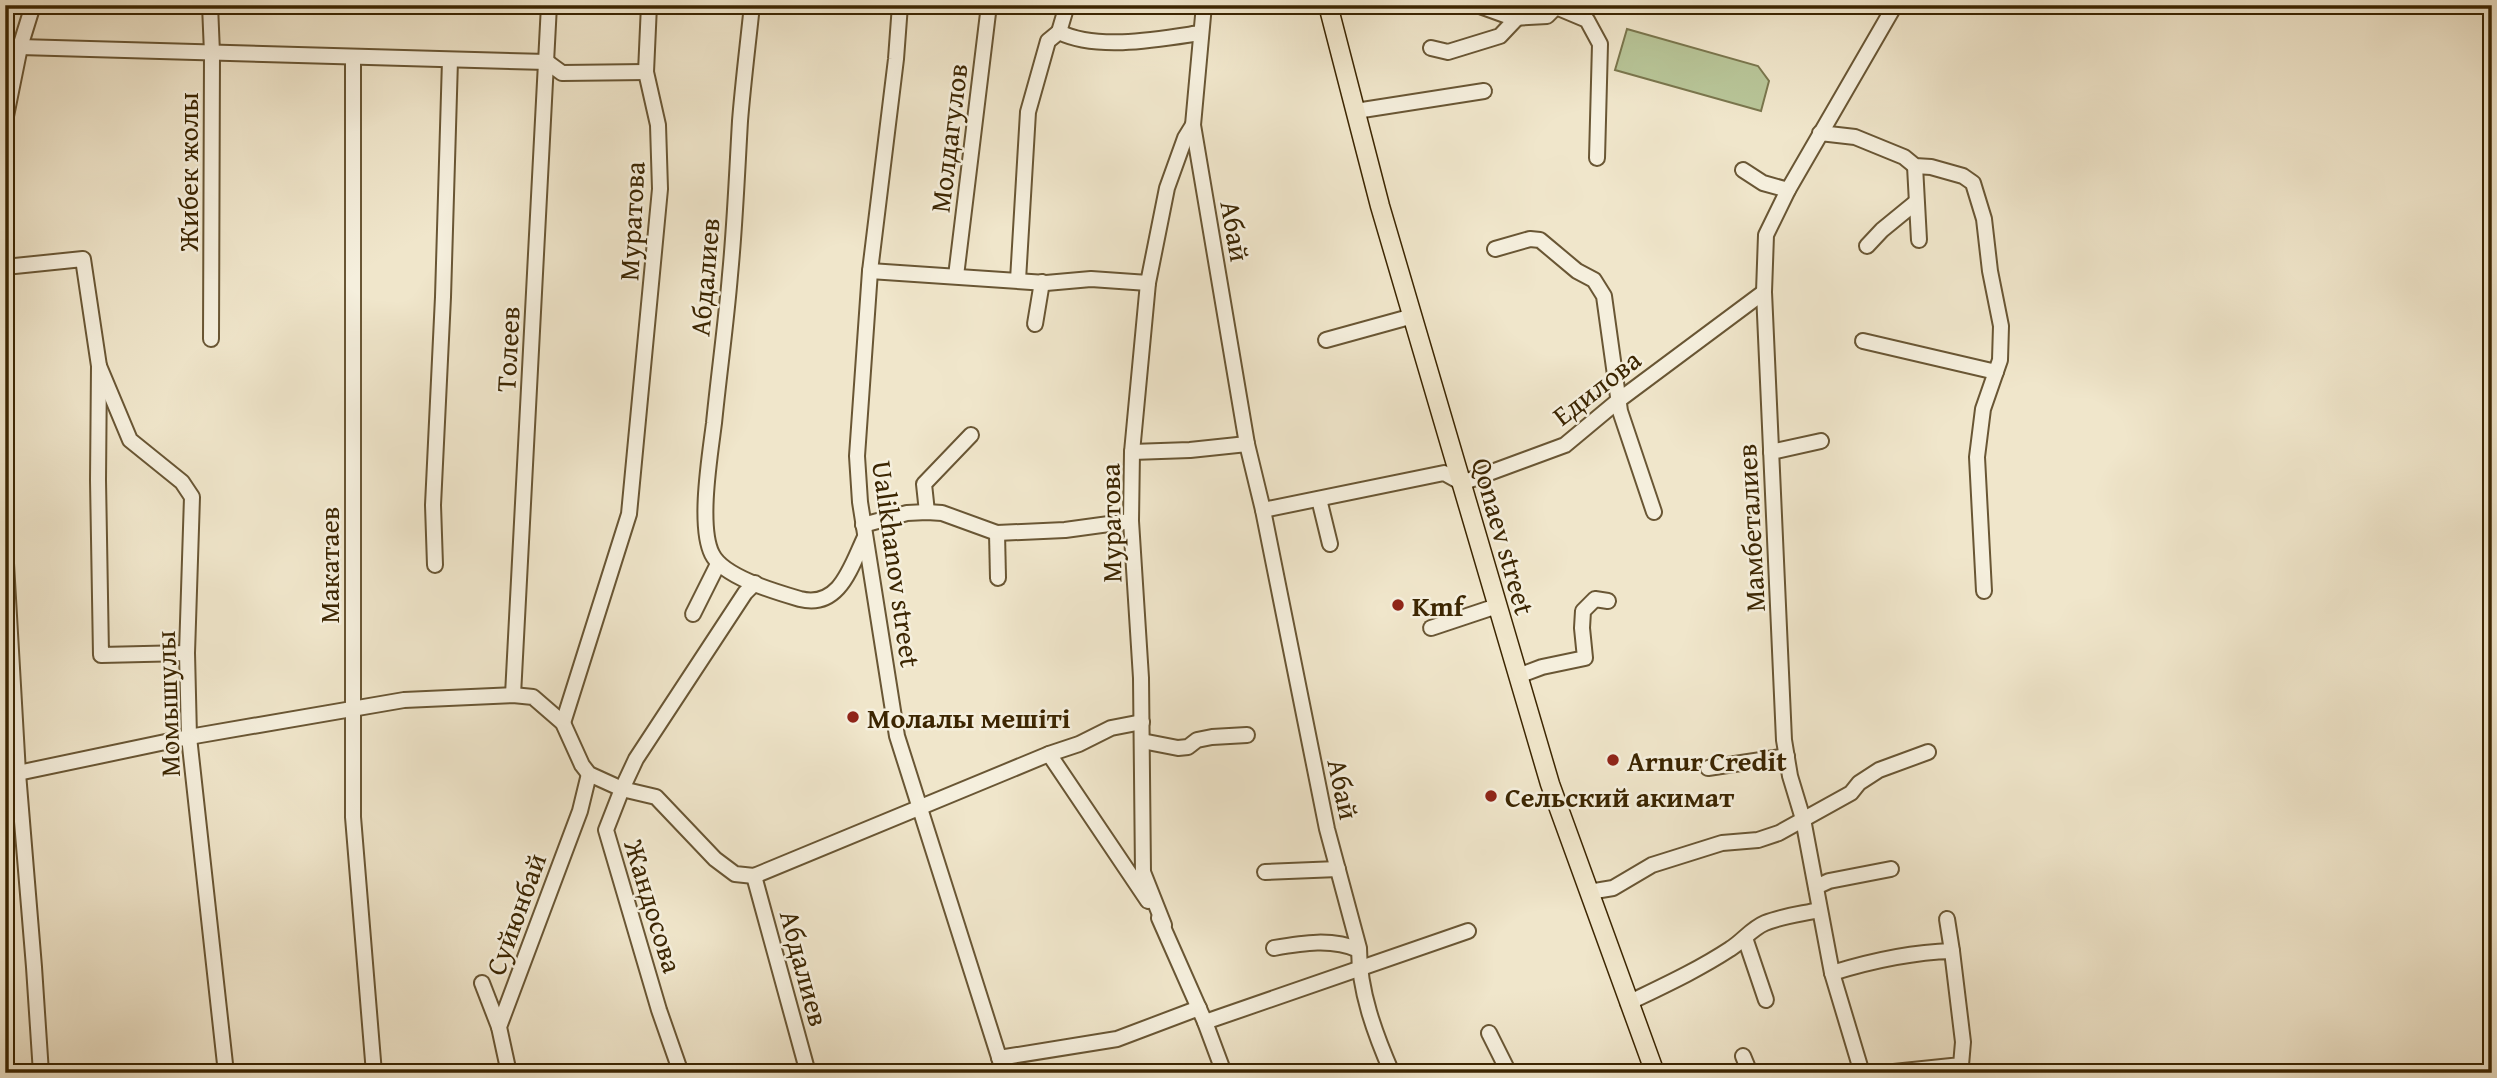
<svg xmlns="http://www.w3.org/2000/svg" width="2497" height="1078" font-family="'Gentium Book Plus',serif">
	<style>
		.green { fill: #b8c598; stroke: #7a764d; stroke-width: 2 }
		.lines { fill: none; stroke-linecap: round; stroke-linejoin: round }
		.minor-casing { stroke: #695634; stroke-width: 18 }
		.major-casing { stroke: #3c2602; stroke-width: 21 }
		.minor { stroke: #f5efdd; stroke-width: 14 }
		.major { stroke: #f0e6cb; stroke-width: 18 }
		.poi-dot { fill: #8f2418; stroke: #f5efdd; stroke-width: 2.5 }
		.labels { text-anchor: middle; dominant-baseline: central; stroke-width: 5; stroke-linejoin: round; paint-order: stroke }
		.street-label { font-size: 28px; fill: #3c2602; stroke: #f5efdd }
		.poi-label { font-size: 28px; font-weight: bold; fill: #3c2602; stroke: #f5efdd; text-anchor: start }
	</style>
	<rect width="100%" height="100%" fill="#f0e6cb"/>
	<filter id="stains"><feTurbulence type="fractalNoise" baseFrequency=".00286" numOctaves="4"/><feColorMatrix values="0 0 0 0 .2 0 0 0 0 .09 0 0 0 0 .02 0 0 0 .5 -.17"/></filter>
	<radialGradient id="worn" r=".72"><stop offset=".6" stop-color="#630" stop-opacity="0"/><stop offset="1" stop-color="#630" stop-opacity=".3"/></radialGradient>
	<polygon class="green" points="1627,29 1758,66 1769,81 1761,111 1615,70"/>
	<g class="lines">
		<g class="minor-casing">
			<g id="minor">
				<polyline points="210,5 212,53 211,339"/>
				<path d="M 752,5 C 748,44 743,83 740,121 C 737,173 735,224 730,275 C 726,324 719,373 714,423 C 710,455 698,526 712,554 C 723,577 776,592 800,599 C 840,609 851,566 865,537"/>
				<polyline points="900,5 896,59 870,271 857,456 860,502 897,736 1004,1073"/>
				<path d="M 1204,5 L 1193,125 L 1247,444 L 1263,510 L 1327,829 L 1359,948 C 1359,991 1375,1034 1392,1073"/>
				<polyline points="1477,5 1513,18 1547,16 1558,5"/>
				<polyline points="1556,7 1587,20 1600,44 1597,158"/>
				<polyline points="1059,32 1067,5"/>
				<polyline points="5,44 20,47 547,62 562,73 646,72"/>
				<polyline points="1431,48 1448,52 1500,36 1517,18"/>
				<polyline points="353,57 353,817 374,1073"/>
				<polyline points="1356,111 1484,91"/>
				<polyline points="5,121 20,47 33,5"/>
				<polyline points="1820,133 1855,137 1904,157 1915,166 1931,167 1963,176 1973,183 1984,219 1990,271 2001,326 2000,360 1983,409 1977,457 1984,591"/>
				<polyline points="1915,166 1919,240"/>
				<polyline points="1743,170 1763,183 1788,190"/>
				<polyline points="1867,246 1882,230 1915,203"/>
				<polyline points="1495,249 1530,239 1540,240 1577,271 1594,280 1604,296 1620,411 1654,512"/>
				<polyline points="5,267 83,259 99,366 98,480 101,655 187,653"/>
				<polyline points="870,271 1046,283 1091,279 1148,283"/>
				<polyline points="956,276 989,5"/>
				<path d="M 1018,280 L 1028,112 L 1048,41 L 1059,32 C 1097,51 1160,39 1200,33"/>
				<polyline points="1035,324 1042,282"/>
				<polyline points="1326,340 1413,316"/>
				<polyline points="1863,341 1996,372"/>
				<polyline points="99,366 130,440 182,482 192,497 187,653 189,737 226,1073"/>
				<polyline points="1132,452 1190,450 1247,444"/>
				<polyline points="1771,452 1821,441"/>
				<polyline points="1319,499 1330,544"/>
				<polyline points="1263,510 1444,473 1462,483 1565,445 1619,400 1764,292"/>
				<polyline points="927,512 924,484 971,435"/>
				<polyline points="863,525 907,513 927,512 942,513 997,533 1065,530 1131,521"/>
				<polyline points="997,533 998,578"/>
				<polyline points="5,546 18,773 34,967 41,1073"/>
				<polyline points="435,565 433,505 443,297 450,60"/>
				<polyline points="693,614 718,564"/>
				<polyline points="1431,628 1497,606"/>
				<polyline points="1518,676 1542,667 1585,658 1582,628 1583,611 1595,599 1608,601"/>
				<polyline points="513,695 549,5"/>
				<polyline points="563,723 629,514 660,189 658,125 646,72 649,5"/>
				<polyline points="1142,741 1178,748 1188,747 1197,740 1212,737 1247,735"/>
				<polyline points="1049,754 1148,901"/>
				<polyline points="1708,768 1787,756"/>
				<polyline points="18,773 189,737 404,700 513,695 533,697 563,723 582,765 589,774 622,789 656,797 715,859 735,874 754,876 1049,754 1079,744 1111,728 1142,722"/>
				<polyline points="1265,872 1338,869"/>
				<polyline points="754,876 808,1073"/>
				<polyline points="1816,887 1829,881 1891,869"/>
				<polyline points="1589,892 1613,888 1652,865 1722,843 1758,840 1779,833 1851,793 1859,783 1879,770 1928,752"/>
				<polyline points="1159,918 1205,1022 1224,1073"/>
				<polyline points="1947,919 1952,951"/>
				<polyline points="1164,925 1143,872 1141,678 1131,521 1132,452 1148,283 1167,188 1185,138 1193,125"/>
				<polyline points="1745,938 1766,1000"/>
				<path d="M 1274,948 C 1303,943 1332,938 1359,950"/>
				<path d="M 1832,973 C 1871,961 1911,952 1952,951 L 1963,1042 L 1961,1065 L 1884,1073"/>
				<polyline points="482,983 499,1027"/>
				<path d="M 1628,1003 C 1663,986 1698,970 1730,949 C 1743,941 1751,929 1765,923 C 1782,916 1801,914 1819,910"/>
				<polyline points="1205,1022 1468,931"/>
				<polyline points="1489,1033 1509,1073"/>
				<polyline points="1743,1056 1750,1073"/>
				<polyline points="999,1058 1117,1039 1199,1008"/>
				<polyline points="509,1073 499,1027 580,811 589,774"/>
				<polyline points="681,1073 659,1010 606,830 622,789 636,759 745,593 755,583"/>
				<polyline points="1862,1073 1832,973 1803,819 1790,776 1784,740 1764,292 1766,235 1788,190 1895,5"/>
			</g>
		</g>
		<g class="major-casing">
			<polyline id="major" points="1328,5 1380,206 1550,784 1655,1073"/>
		</g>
		<use href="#minor" class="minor"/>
		<use href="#major" class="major"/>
	</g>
	<g class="poi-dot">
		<circle cx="1398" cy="605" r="7"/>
		<circle cx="853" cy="717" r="7"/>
		<circle cx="1613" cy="760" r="7"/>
		<circle cx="1491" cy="796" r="7"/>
	</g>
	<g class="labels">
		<g class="street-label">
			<text transform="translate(948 138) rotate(-83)">Молдагулов</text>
			<text transform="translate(187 172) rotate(-90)">Жибек жолы</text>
			<text transform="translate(631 221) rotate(-87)">Муратова</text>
			<text transform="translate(1236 231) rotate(80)">Абай</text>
			<text transform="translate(704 277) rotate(-85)">Абдалиев</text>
			<text transform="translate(507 349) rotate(-87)">Толеев</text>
			<text transform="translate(1596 387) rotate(-38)">Едилова</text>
			<text transform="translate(1110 523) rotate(-91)">Муратова</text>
			<text transform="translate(1750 528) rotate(-93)">Мамбеталиев</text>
			<text transform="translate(1504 536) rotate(74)">Qonaev street</text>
			<text transform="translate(897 564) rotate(82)">Ualikhanov street</text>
			<text transform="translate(328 565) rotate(-90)">Макатаев</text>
			<text transform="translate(167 704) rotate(-92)">Момышулы</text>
			<text transform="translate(1344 789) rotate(78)">Абай</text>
			<text transform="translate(654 906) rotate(73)">Жандосова</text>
			<text transform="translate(515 914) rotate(-70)">Суйюнбай</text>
			<text transform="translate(805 968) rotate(75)">Абдалиев</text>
		</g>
		<g class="poi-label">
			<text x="1412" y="605">Kmf</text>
			<text x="867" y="717">Молалы мешіті</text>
			<text x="1627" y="760">Arnur Credit</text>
			<text x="1505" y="796">Сельский акимат</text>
		</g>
	</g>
	<rect width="2497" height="1078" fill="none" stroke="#f0e6cb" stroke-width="28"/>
	<rect x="7" y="7" width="2483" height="1064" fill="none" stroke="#3c2602" stroke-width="3.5"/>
	<rect x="14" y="14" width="2469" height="1050" fill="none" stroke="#3c2602" stroke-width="2"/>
	<rect width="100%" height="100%" filter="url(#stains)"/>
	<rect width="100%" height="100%" fill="url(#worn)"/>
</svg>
